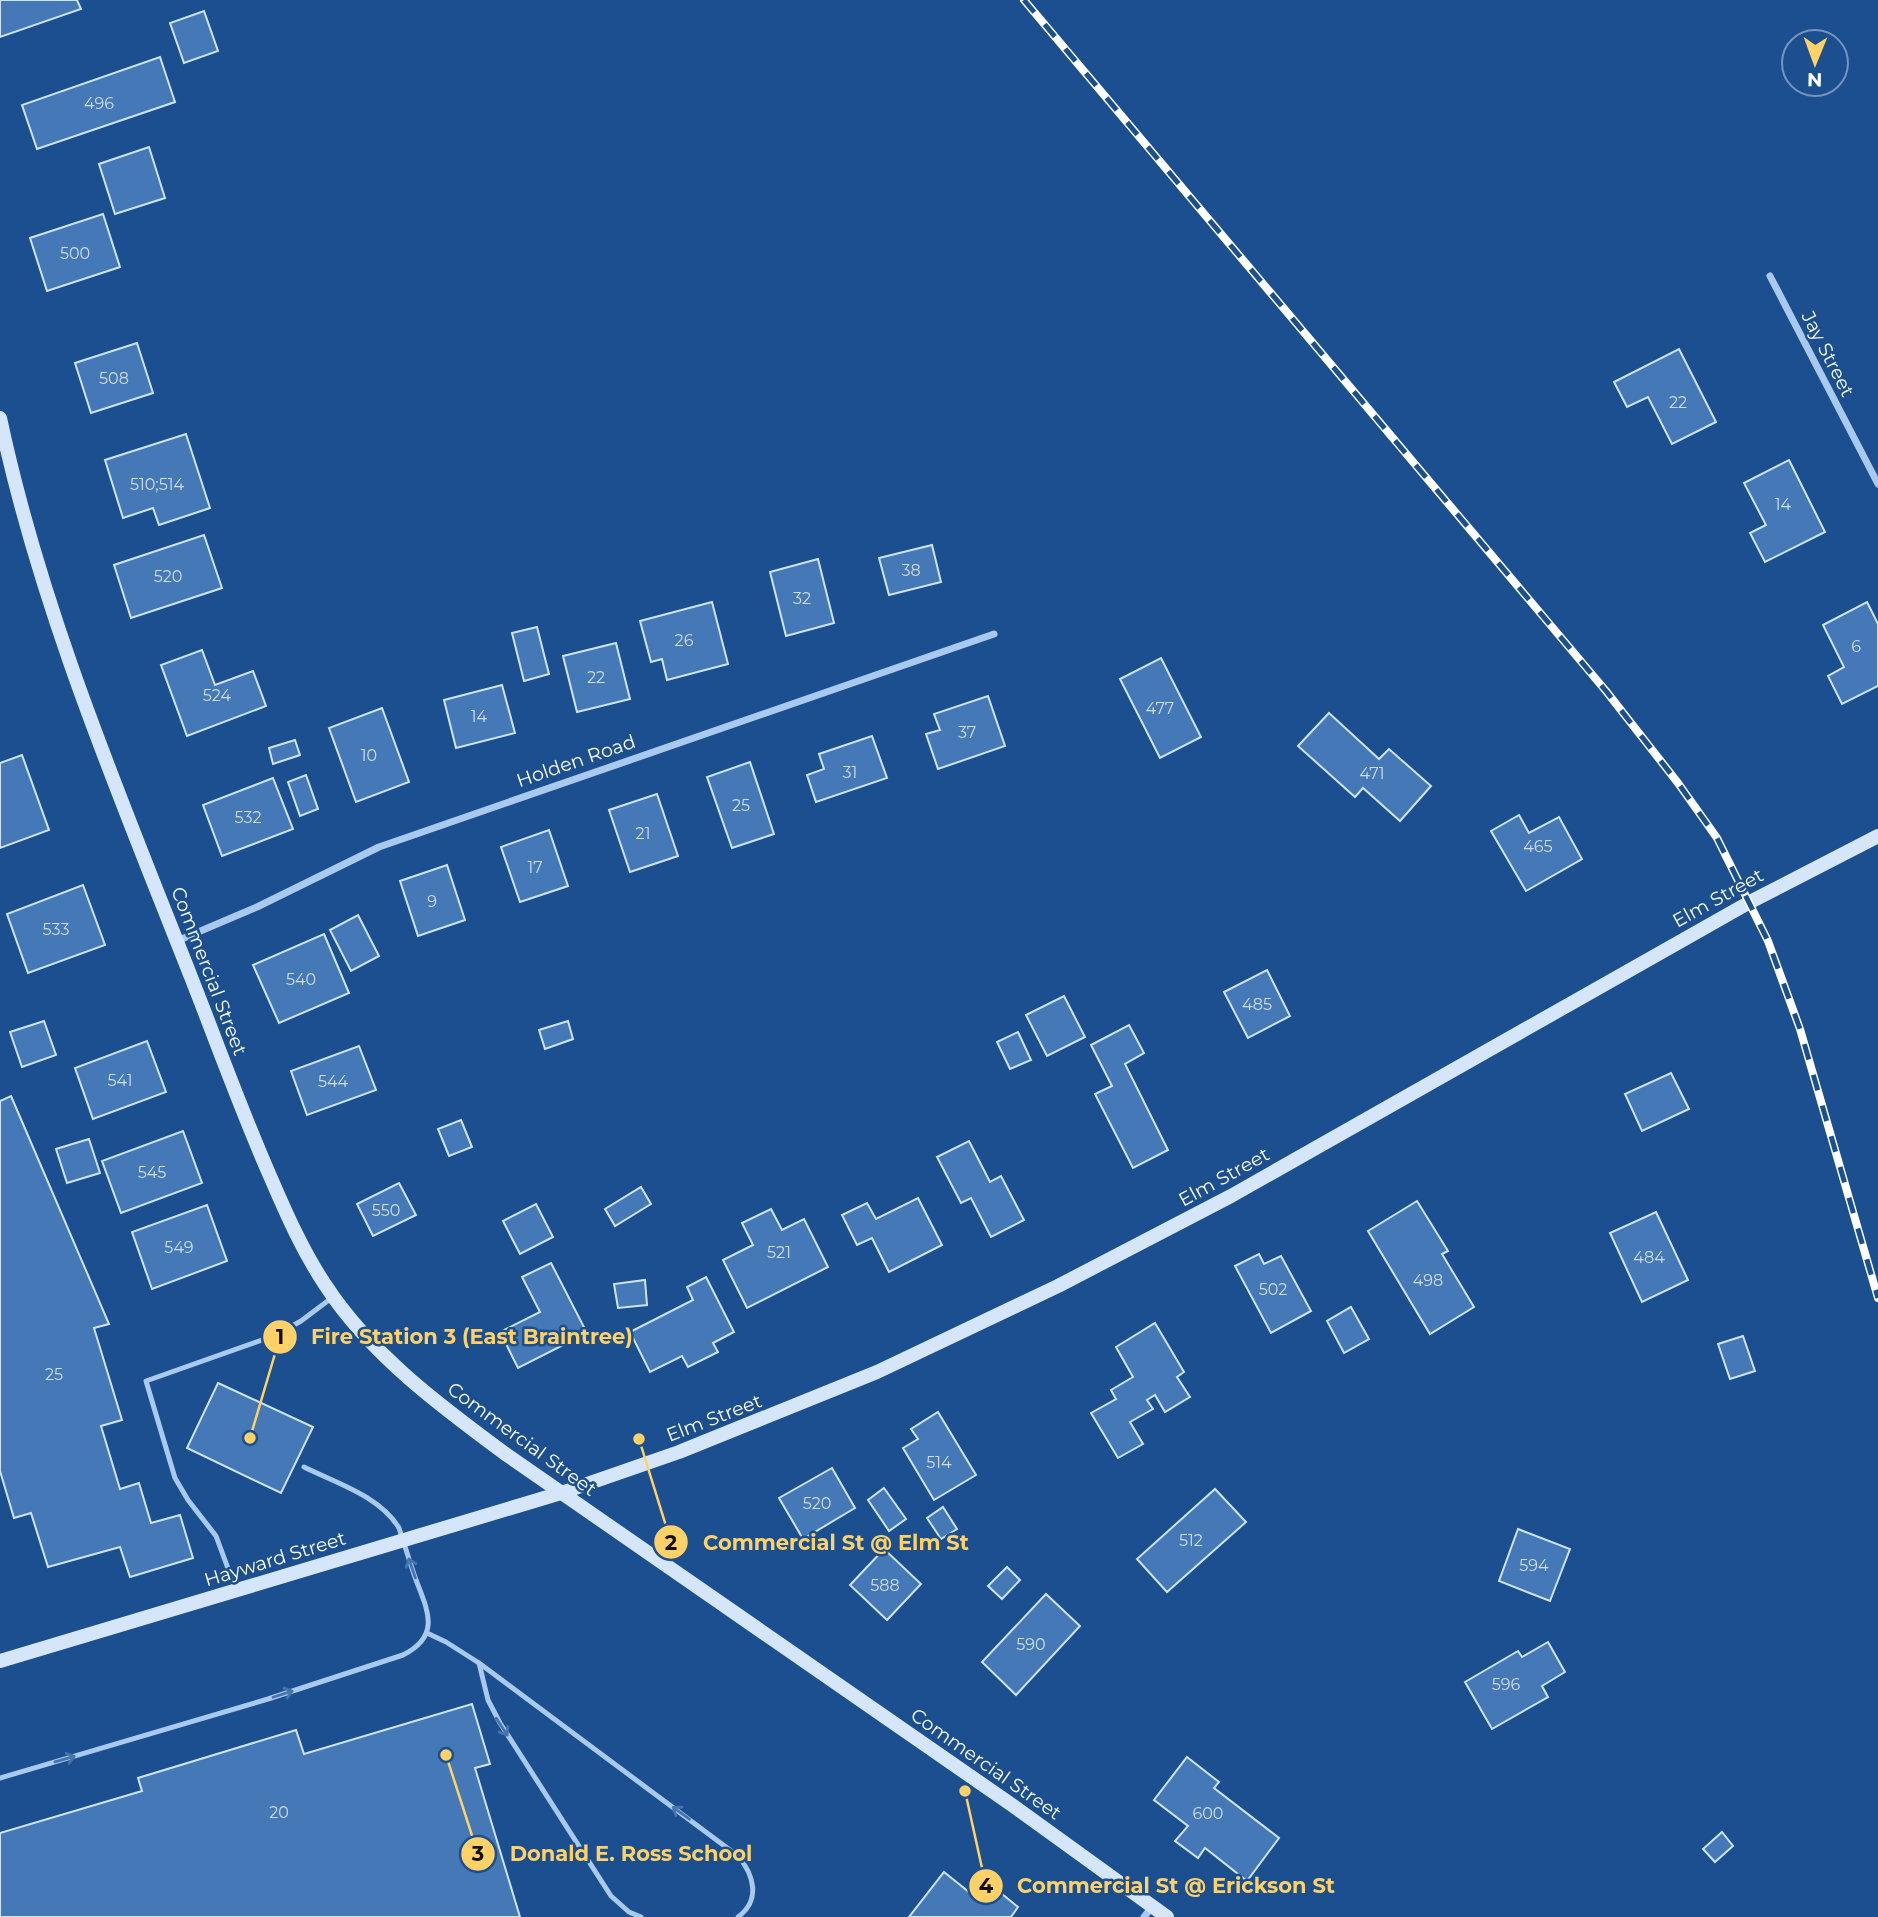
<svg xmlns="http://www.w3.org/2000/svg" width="1878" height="1917" font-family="Montserrat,sans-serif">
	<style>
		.building { fill: #4478b7; stroke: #cfe3fa; stroke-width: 2 }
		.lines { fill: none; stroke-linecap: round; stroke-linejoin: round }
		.lane { stroke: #a9c9ee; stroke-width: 5 }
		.street { stroke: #a9c9ee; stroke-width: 7 }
		.secondary { stroke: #d6e6fa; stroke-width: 14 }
		.rail-casing { stroke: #fff; stroke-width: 8 }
		.rail { stroke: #1b4f8f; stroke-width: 5; stroke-dasharray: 16; stroke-linecap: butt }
		.oneway { stroke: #4674ac }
		.labels { text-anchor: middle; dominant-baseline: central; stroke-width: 5; stroke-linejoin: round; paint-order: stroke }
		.number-label { font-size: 16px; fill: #d0dded }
		.street-label { font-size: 19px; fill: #fff; stroke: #1b4f8f }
		.leader { fill: none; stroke: #ffd166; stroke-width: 2.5 }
		.callout-dot { fill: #ffd166; stroke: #1b4f8f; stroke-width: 2.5 }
		.mark-label { font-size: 21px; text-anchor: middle; font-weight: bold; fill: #111 }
		.callout-label { font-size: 21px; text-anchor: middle; font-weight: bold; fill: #ffd166; stroke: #1b4f8f; stroke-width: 5; stroke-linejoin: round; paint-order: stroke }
	</style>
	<rect width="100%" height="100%" fill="#1b4f8f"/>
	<g class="building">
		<polygon points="0,0 77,0 81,9 0,37"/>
		<polygon points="204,11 218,51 184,63 170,23"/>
		<polygon points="160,57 175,102 37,149 22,105"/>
		<polygon points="149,147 165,198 115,214 99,164"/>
		<polygon points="103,214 120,267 47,291 30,238"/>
		<polygon points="137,343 153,393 91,413 75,363"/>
		<polygon points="1679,349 1716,422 1672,444 1648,397 1627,407 1614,382"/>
		<polygon points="186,434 210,508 159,525 153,508 123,518 105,460"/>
		<polygon points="1789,460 1825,532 1765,562 1750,533 1766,525 1744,483"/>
		<polygon points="204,535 222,588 131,618 114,565"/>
		<polygon points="932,545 941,582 889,595 879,558"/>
		<polygon points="818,559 834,623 786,636 770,572"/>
		<polygon points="712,602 728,664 667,680 662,659 651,662 640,621"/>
		<polygon points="1867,602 1878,624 1878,686 1842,704 1828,676 1844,667 1823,625"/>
		<polygon points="537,627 549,674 524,681 512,633"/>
		<polygon points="616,643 630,699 577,712 563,656"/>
		<polygon points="202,650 215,685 253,671 266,706 187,736 161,665"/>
		<polygon points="1161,658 1201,737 1160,758 1120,679"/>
		<polygon points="502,685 515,733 456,748 444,700"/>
		<polygon points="988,696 1005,746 938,769 926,734 940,730 934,714"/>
		<polygon points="382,708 409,782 356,802 329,728"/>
		<polygon points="1329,713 1379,759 1389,749 1431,786 1400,821 1363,788 1355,797 1298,746"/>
		<polygon points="872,736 887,778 816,802 807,775 824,769 819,754"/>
		<polygon points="295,740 300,755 273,764 269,748"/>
		<polygon points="22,755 49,830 0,848 0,763"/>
		<polygon points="750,762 774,834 732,848 707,777"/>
		<polygon points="306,775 318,809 300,816 288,782"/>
		<polygon points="273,778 293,829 222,856 203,805"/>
		<polygon points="657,794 678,856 630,872 609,810"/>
		<polygon points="1519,815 1529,833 1559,817 1582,859 1526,891 1491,831"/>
		<polygon points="549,830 568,886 520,902 501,847"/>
		<polygon points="447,865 465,920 418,936 400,881"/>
		<polygon points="83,885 105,945 28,973 7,914"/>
		<polygon points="358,915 379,956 351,971 330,930"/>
		<polygon points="324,934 349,993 279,1023 253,965"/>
		<polygon points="1267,970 1290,1016 1248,1038 1224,992"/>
		<polygon points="1064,996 1085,1037 1047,1056 1026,1015"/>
		<polygon points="44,1021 56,1055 22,1067 10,1032"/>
		<polygon points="568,1021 573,1039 545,1049 539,1030"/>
		<polygon points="1129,1025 1144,1053 1125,1064 1168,1150 1133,1168 1095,1094 1112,1086 1091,1045"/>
		<polygon points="1018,1032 1031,1060 1010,1069 997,1042"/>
		<polygon points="147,1041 166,1092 93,1119 75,1068"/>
		<polygon points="359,1046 376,1090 307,1115 291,1071"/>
		<polygon points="1671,1073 1689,1109 1642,1131 1625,1094"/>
		<polygon points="11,1096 109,1324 94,1328 122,1420 101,1426 120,1489 139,1483 151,1523 180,1515 193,1558 130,1577 120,1547 48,1567 31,1513 14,1518 0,1471 0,1101"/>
		<polygon points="461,1120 472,1147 449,1156 438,1129"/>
		<polygon points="183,1131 202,1183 121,1213 102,1161"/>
		<polygon points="89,1139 100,1173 67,1183 56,1149"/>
		<polygon points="969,1141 990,1182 1001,1176 1024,1220 991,1237 971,1198 961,1203 937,1157"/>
		<polygon points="399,1183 416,1215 373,1236 357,1204"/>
		<polygon points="641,1187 651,1204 615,1226 605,1209"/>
		<polygon points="918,1198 942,1245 889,1272 872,1238 857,1245 842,1215 867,1203 876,1219"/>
		<polygon points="1417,1201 1448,1251 1442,1254 1474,1307 1430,1334 1368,1231"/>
		<polygon points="536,1204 553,1237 520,1254 503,1221"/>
		<polygon points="207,1205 227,1261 152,1289 132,1232"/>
		<polygon points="771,1209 782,1230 804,1219 828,1267 747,1308 723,1260 753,1245 742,1223"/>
		<polygon points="1656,1212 1688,1280 1642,1302 1610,1233"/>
		<polygon points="1259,1254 1264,1264 1281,1256 1311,1311 1271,1333 1235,1266"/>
		<polygon points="551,1263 587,1333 518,1368 500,1332 540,1312 522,1277"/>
		<polygon points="706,1277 734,1332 713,1343 718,1352 688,1367 682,1356 650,1372 630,1332 693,1300 687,1287"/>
		<polygon points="645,1280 647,1305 618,1308 614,1284"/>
		<polygon points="1351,1307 1369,1339 1344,1353 1327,1321"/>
		<polygon points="1155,1323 1184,1372 1177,1377 1190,1397 1165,1412 1155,1395 1147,1400 1153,1409 1130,1422 1143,1444 1118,1458 1091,1413 1116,1399 1111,1390 1133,1377 1116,1347"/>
		<polygon points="1743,1336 1755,1371 1730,1379 1718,1344"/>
		<polygon points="218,1383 313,1427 281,1493 187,1448"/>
		<polygon points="938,1412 976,1475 934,1500 903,1448 918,1439 911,1429"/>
		<polygon points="832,1468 855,1508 803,1539 779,1498"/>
		<polygon points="884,1488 906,1519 889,1531 868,1500"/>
		<polygon points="1215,1489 1246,1522 1167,1592 1137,1559"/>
		<polygon points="943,1507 957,1529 941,1539 927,1518"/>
		<polygon points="1518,1529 1570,1549 1550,1601 1499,1581"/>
		<polygon points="884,1549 921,1584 887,1620 850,1585"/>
		<polygon points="1007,1567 1020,1580 1002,1599 988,1586"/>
		<polygon points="1046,1594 1080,1626 1016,1695 982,1662"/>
		<polygon points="1548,1642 1565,1672 1542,1686 1548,1697 1492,1729 1465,1682 1518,1651 1522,1657"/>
		<polygon points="472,1704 490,1764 475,1768 520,1917 0,1917 0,1833 142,1791 138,1778 296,1730 304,1754"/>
		<polygon points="1187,1757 1219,1782 1214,1788 1279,1838 1247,1881 1205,1848 1198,1858 1175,1841 1188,1826 1154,1800"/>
		<polygon points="1722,1832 1733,1846 1715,1862 1703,1849"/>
		<polygon points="944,1872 974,1896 986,1881 1018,1907 1011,1917 909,1917"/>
	</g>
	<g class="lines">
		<g class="lane">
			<polyline points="236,1590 216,1536 188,1500 175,1478 146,1381 276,1335 301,1321 333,1297"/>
			<path d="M 427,1633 L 446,1642 L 479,1663 L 738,1856 C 754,1875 761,1900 738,1917"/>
			<polyline points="479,1663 488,1700 500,1723 611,1896 629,1912 641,1917"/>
			<path d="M 0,1778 L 268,1699 L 403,1655 C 441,1636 428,1611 416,1580 C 410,1563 405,1546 399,1528 C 380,1496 336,1483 304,1467"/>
		</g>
		<g class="street">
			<polyline points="1770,276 1878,484"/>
			<polyline points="177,941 257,907 379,847 994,634"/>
			<polyline points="1144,1917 1152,1907"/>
		</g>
		<g class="secondary">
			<path d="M 0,418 C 41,611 119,794 191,977 C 217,1043 241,1110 270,1176 C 286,1213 303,1252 326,1286 C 371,1355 442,1407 507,1455 L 1012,1805 L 1167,1917"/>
			<polyline points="0,1661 561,1493 679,1452 877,1372 1058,1286 1231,1196 1750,902 1878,836"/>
		</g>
		<g class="rail-casing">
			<polyline id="rail" points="1024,0 1606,691 1678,783 1717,838 1768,941 1800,1029 1878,1298"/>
		</g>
		<use href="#rail" class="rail"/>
	</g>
	<defs><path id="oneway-shaft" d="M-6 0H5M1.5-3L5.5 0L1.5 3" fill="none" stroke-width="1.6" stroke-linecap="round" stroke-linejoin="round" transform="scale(1.75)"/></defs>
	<g class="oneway">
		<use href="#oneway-shaft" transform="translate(412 1568) rotate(-109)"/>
		<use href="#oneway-shaft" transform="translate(283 1694) rotate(-18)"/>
		<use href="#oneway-shaft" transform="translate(502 1727) rotate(57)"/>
		<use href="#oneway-shaft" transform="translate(65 1759) rotate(-16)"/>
		<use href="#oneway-shaft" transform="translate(681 1813) rotate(-144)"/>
	</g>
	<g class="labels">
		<g class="number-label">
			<text x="99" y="103">496</text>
			<text x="75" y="253">500</text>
			<text x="114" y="378">508</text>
			<text x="1678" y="402">22</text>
			<text x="157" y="484">510;514</text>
			<text x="1783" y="504">14</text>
			<text x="911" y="570">38</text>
			<text x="168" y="576">520</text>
			<text x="802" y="598">32</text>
			<text x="684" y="640">26</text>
			<text x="1856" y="646">6</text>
			<text x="596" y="677">22</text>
			<text x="217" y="695">524</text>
			<text x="1160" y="708">477</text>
			<text x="479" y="716">14</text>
			<text x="967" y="732">37</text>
			<text x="369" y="755">10</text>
			<text x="850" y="772">31</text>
			<text x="1372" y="773">471</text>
			<text x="741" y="805">25</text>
			<text x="248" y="817">532</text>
			<text x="643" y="833">21</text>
			<text x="1538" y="846">465</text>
			<text x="535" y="867">17</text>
			<text x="432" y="901">9</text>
			<text x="56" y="929">533</text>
			<text x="301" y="979">540</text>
			<text x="1257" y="1004">485</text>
			<text x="120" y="1080">541</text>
			<text x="333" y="1081">544</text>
			<text x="152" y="1172">545</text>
			<text x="386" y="1210">550</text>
			<text x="179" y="1247">549</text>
			<text x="779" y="1252">521</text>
			<text x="1649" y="1257">484</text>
			<text x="1428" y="1280">498</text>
			<text x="1273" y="1289">502</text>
			<text x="54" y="1374">25</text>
			<text x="939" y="1462">514</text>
			<text x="817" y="1503">520</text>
			<text x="1191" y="1540">512</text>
			<text x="1534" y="1565">594</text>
			<text x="885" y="1585">588</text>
			<text x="1031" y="1644">590</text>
			<text x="1506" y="1684">596</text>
			<text x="279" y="1812">20</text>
			<text x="1208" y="1813">600</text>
		</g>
		<g class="street-label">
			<text transform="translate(1828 354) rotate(63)">Jay Street</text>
			<text transform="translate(576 761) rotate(-19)">Holden Road</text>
			<text transform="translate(1718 898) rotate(-29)">Elm Street</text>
			<text transform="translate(209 971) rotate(69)">Commercial Street</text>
			<text transform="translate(1224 1177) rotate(-29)">Elm Street</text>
			<text transform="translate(714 1418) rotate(-21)">Elm Street</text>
			<text transform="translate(522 1439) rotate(36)">Commercial Street</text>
			<text transform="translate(275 1559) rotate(-17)">Hayward Street</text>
			<text transform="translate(986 1764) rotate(35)">Commercial Street</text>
		</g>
	</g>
	<path class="leader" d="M250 1438L280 1337M639 1439L671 1542M446 1755L478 1854M965 1791L986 1886"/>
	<g class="callout-dot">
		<circle cx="250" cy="1438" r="7"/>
		<circle cx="639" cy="1439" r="7"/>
		<circle cx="446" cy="1755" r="7"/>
		<circle cx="965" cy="1791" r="7"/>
		<circle cx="280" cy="1337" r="18"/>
		<circle cx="671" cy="1542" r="18"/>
		<circle cx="478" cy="1854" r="18"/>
		<circle cx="986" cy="1886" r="18"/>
	</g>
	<g class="mark-label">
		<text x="280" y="1344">1</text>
		<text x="671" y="1550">2</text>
		<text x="478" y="1861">3</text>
		<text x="986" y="1893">4</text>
	</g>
	<g class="callout-label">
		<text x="472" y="1344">Fire Station 3 (East Braintree)</text>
		<text x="836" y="1550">Commercial St @ Elm St</text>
		<text x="631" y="1861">Donald E. Ross School</text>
		<text x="1176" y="1893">Commercial St @ Erickson St</text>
	</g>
	<g transform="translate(1815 63) rotate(181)"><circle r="33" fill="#1b4f8f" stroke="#7695bc" stroke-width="2"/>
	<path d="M0-5L12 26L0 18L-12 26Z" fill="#ffd166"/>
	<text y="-10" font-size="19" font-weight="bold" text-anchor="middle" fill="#ffffff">N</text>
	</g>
</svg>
